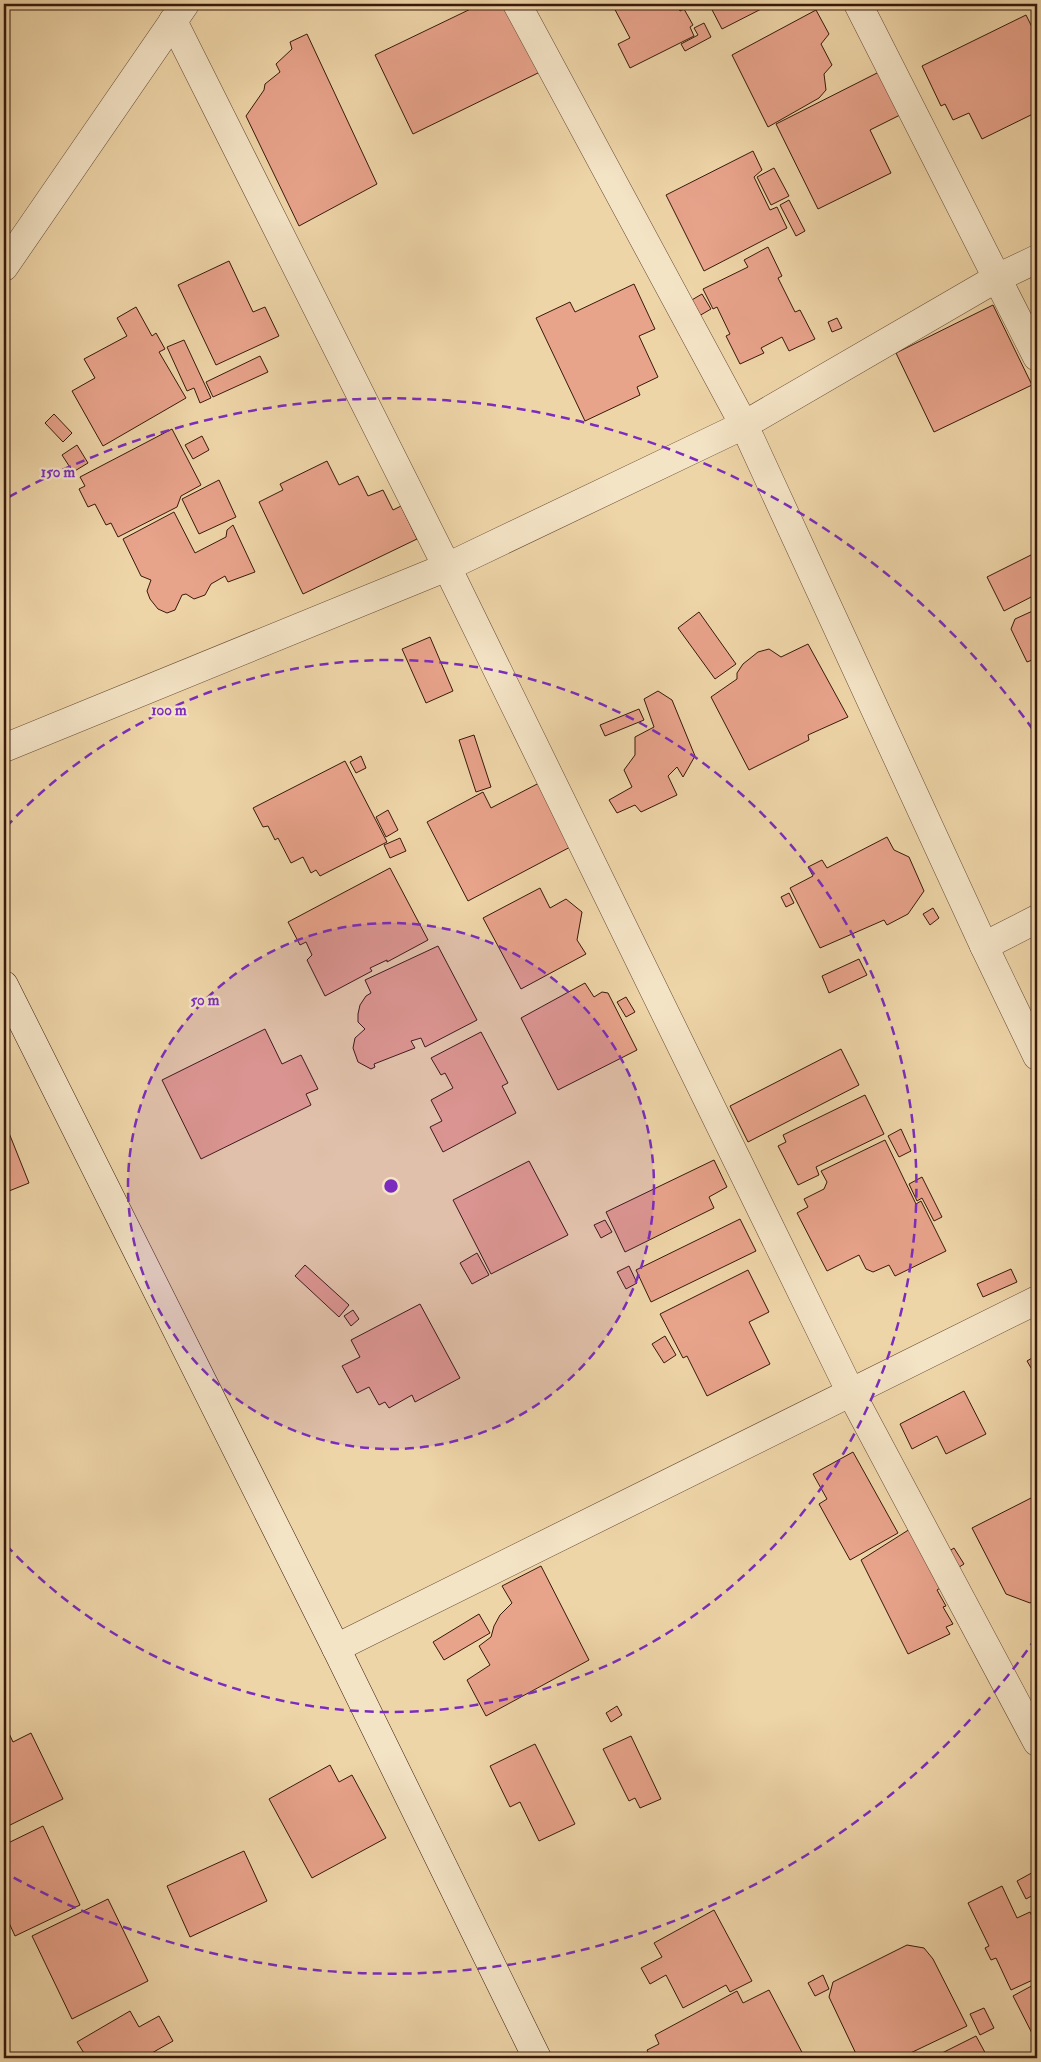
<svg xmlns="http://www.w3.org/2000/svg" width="1041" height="2062" font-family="'IM FELL Double Pica',serif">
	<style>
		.building { fill: #e8a38b; stroke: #38190a }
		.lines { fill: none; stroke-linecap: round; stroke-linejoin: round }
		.street-casing { stroke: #664832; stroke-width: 29 }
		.secondary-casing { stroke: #38190a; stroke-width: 29 }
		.street { stroke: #f4e4c6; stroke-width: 28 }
		.secondary { stroke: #f4e4c6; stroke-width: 28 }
		.ring { fill: none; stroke: #7b2cbf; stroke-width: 2.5; stroke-dasharray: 9 6 }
		.centre { fill: #7b2cbf; stroke: #f4e4c6; stroke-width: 2.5 }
		.ring-label { font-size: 15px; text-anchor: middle; font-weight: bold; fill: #7b2cbf; stroke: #f4e4c6; stroke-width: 4.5; stroke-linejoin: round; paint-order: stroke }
	</style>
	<rect width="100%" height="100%" fill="#eed5a8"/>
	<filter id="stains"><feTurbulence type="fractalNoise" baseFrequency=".004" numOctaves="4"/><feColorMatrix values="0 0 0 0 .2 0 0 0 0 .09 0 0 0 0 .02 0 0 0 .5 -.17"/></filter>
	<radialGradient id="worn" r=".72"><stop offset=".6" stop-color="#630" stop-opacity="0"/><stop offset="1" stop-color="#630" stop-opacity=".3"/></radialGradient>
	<g class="building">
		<polygon points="481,4 507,4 540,72 413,134 375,55"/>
		<polygon points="612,4 676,4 680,11 684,9 693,25 690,27 694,36 630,68 618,44 630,38"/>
		<polygon points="709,4 771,4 722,29"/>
		<polygon points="816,10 829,34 821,44 832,65 824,74 826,90 819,98 768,127 732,55"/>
		<polygon points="1026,15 1037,37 1037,112 982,139 969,113 953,120 945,104 941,106 922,66"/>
		<polygon points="704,23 711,37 685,51 681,44 698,35 694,28"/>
		<polygon points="307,34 377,184 299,226 246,116 264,90 265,84 280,72 276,64 292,49 290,42"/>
		<polygon points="881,71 902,114 870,130 891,173 818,209 776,124"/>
		<polygon points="753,151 762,170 754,177 770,210 777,207 787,228 704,271 666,195"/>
		<polygon points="774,168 789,196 771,205 757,177"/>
		<polygon points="789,200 805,231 796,236 780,205"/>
		<polygon points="768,247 782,276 778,278 795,312 800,310 815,339 789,351 782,337 761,348 764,353 740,364 726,336 730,334 717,307 713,309 703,289 748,267 744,260"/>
		<polygon points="229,261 253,312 265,307 279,336 216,365 178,285"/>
		<polygon points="634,284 655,329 639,336 658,377 637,387 640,395 585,421 536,318 570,302 575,312"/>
		<polygon points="702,294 711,309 699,316 690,301"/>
		<polygon points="993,305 1032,385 934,432 896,353"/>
		<polygon points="136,307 152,336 156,333 165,349 159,352 186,398 103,446 72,391 95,378 84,359 127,336 117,318"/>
		<polygon points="837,318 842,328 832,332 828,322"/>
		<polygon points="184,340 211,398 200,403 194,388 187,391 167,347"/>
		<polygon points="260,356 268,372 213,397 206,382"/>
		<polygon points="54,414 72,433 63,442 45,423"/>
		<polygon points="172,429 201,485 181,496 177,507 118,537 111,523 106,525 95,504 88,507 79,489 85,486 80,477"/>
		<polygon points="202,436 209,450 193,459 185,445"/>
		<polygon points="77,445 88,463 73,472 62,455"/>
		<polygon points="327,461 339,485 358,476 368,496 383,490 393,510 401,506 417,539 303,594 259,502 283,490 280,484"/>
		<polygon points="219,480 236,517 199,534 182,499"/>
		<polygon points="174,512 195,553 226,537 227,530 233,525 255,572 228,582 225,576 211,584 205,595 194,599 186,594 182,595 175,610 167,613 158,609 150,599 147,591 151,580 141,576 123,539"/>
		<polygon points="1037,552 1037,594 1004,611 987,577"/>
		<polygon points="1037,609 1037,658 1027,662 1011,629 1015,619"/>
		<polygon points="699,612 736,664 715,679 678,628"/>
		<polygon points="430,637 453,691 426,703 402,649"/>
		<polygon points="808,644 848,717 808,735 809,740 749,770 711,697 737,679 737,673 743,664 758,652 769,649 781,657"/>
		<polygon points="658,691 672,700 695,756 683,777 677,767 668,776 677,795 641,812 635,805 617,813 609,800 632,787 624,770 635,755 635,737 654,727 644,699"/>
		<polygon points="639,709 644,720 605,736 600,725"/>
		<polygon points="474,735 491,787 476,792 459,740"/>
		<polygon points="361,756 366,768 356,773 350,762"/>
		<polygon points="345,761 387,842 320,876 316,870 311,873 303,857 291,863 278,838 275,840 268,826 263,827 253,808"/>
		<polygon points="541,782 574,845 468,901 427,822 483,792 491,808"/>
		<polygon points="388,810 398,830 386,837 376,817"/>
		<polygon points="887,837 894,850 909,857 924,891 908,914 887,925 884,920 820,948 790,888 813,876 808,867 822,860 827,868"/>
		<polygon points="400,838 406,851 390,858 384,845"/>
		<polygon points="390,868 428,940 387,962 387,960 370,968 372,971 325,996 307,960 312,955 306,942 300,945 288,922"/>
		<polygon points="540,888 550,908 566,899 582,912 577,940 586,954 521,989 483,918"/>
		<polygon points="789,893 794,903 786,907 781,897"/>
		<polygon points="933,908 939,918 930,925 923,914"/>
		<polygon points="438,946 477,1020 425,1047 421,1038 411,1041 415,1048 374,1064 375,1067 371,1069 358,1062 353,1048 355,1038 365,1029 358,1022 358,1014 360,1005 366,996 371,993 365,980"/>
		<polygon points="859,959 867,975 829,993 822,976"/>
		<polygon points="585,983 594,997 602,992 608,993 637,1050 558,1090 521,1018"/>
		<polygon points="626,997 635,1012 626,1017 617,1002"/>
		<polygon points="265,1029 282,1064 301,1055 318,1089 306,1094 311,1105 201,1159 162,1080"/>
		<polygon points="481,1032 508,1083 502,1086 516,1113 443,1152 430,1127 442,1121 431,1100 453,1088 445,1073 441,1075 431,1058"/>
		<polygon points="841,1049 859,1085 748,1142 730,1106"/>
		<polygon points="865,1095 884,1134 816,1167 819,1175 798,1185 778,1146 786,1142 783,1135"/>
		<polygon points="901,1129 911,1151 899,1157 888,1136"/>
		<polygon points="9,1133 29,1183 4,1193 4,1135"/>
		<polygon points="885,1140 916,1204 921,1201 946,1251 895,1276 889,1265 873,1272 866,1269 859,1255 827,1271 797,1213 808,1207 804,1199 824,1189 827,1182 821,1171"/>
		<polygon points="714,1160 727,1187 709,1197 714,1208 625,1252 606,1212"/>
		<polygon points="529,1161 568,1235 491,1274 453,1200"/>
		<polygon points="922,1177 942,1217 934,1221 922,1198 917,1201 909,1184"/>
		<polygon points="740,1219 756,1251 651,1302 636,1270"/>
		<polygon points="605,1220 612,1232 601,1238 594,1225"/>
		<polygon points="477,1253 489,1275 472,1284 460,1263"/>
		<polygon points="305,1265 349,1305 339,1317 295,1276"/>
		<polygon points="629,1266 637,1283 626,1289 617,1272"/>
		<polygon points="1011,1269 1017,1282 983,1297 977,1284"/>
		<polygon points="748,1270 769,1312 749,1322 770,1364 707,1396 687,1356 683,1358 660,1314"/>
		<polygon points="420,1304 460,1378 415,1402 412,1395 389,1408 385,1402 379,1405 369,1387 357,1393 342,1366 360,1357 351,1340"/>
		<polygon points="353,1310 359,1319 351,1326 344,1316"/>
		<polygon points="665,1336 676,1355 664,1363 652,1344"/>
		<polygon points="1037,1355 1037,1378 1027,1361"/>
		<polygon points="964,1391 986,1434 946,1454 937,1436 912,1449 900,1424"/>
		<polygon points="853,1452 898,1533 850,1560 819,1504 827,1499 813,1474"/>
		<polygon points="1037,1495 1037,1599 1030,1603 1006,1594 972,1528"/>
		<polygon points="910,1529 944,1586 937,1590 946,1606 943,1607 953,1624 946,1627 950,1634 908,1654 861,1560"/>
		<polygon points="954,1548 964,1564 953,1571 943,1555"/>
		<polygon points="541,1566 589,1660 486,1716 467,1680 490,1665 479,1646 491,1637 494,1626 500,1615 512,1603 502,1586"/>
		<polygon points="479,1614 490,1633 444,1660 433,1642"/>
		<polygon points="617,1706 622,1715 611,1722 606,1713"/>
		<polygon points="4,1723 13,1742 31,1733 63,1799 4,1828"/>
		<polygon points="631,1736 661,1799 640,1808 635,1798 629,1801 603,1749"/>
		<polygon points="535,1744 575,1824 539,1841 520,1802 510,1807 490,1766"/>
		<polygon points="330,1765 339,1782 352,1775 386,1838 312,1878 269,1799"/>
		<polygon points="43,1826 80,1905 15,1936 4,1912 4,1845"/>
		<polygon points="244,1851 267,1901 190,1937 167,1886"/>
		<polygon points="1037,1870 1037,1893 1026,1899 1017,1881"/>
		<polygon points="1002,1886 1017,1918 1030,1912 1037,1927 1037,1978 1011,1990 996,1958 991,1960 985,1948 989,1946 968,1903"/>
		<polygon points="108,1899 148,1981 72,2019 32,1936"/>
		<polygon points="714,1910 752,1981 730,1992 726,1985 683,2008 666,1975 650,1984 641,1968 662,1957 654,1943"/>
		<polygon points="907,1945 924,1948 933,1959 967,2026 900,2058 858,2058 829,1997 833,1982"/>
		<polygon points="823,1975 829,1989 815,1996 808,1983"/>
		<polygon points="1037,1983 1037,2043 1013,1996"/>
		<polygon points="769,1990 805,2058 651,2058 647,2050 659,2044 655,2035 737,1991 743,2003"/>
		<polygon points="984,2008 994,2028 980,2035 970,2014"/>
		<polygon points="130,2011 139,2027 159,2016 173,2041 143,2058 87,2058 77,2042"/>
		<polygon points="976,2036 988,2058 932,2058"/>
	</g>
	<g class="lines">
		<g class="street-casing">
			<g id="street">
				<polyline points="517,4 744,425 984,946 1037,1056"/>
				<polyline points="858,4 1037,357"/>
				<polyline points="173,21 447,567 851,1393 1037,1742"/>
				<polyline points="4,267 185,4"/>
				<polyline points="4,748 447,567 744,425 997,278 1037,259"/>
				<polyline points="984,946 1037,919"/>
				<polyline points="336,1648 1037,1300"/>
			</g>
		</g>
		<g class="secondary-casing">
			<polyline id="secondary" points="4,985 336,1648 537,2058"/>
		</g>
		<use href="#street" class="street"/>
		<use href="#secondary" class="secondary"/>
	</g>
	<circle cx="391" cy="1186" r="263" fill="#7b2cbf" fill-opacity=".12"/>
	<g class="ring">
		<circle cx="391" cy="1186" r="263"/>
		<path d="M6 827A526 526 0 1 1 6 1545"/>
		<path d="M1036 1638A788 788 0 0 1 9 1875M9 497A788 788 0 0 1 1036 734"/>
	</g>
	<circle cx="391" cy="1186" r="8" class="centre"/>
	<g class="ring-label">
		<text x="58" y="477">150 m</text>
		<text x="169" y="715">100 m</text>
		<text x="205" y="1005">50 m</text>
	</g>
	<rect width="1041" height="2062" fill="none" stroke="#eed5a8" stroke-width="20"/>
	<rect x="5" y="5" width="1031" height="2052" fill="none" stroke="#38190a" stroke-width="2.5"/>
	<rect x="10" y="10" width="1021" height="2042" fill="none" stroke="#38190a"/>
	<rect width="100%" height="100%" filter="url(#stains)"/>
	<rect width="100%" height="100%" fill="url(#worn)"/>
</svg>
